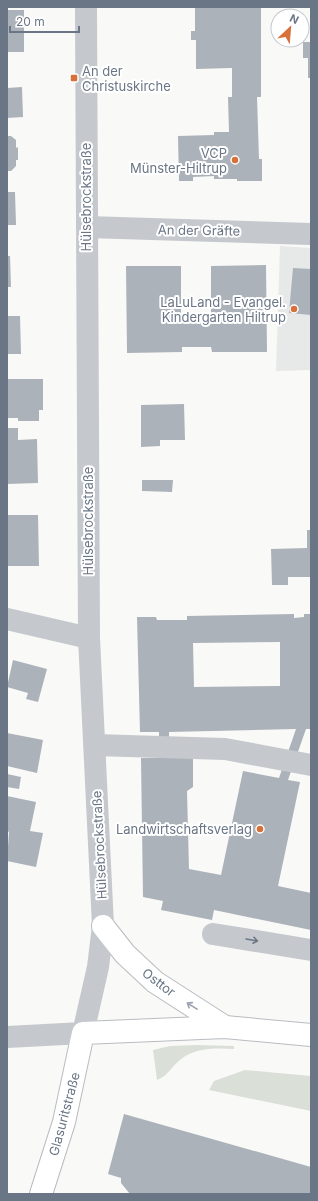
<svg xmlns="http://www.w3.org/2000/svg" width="318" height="1201" font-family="Inter,sans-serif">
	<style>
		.built { fill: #e7e8e8 }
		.green { fill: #dae0d8 }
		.building { fill: #acb2b9; fill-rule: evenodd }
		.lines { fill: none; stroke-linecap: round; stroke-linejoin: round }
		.major-casing { stroke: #b8bcc0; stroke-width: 24 }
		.minor { stroke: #c5c8cc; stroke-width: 22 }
		.major { stroke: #fff; stroke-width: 22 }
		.oneway { stroke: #6a7686 }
		.oneway2 { stroke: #979faa }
		.poi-dot { fill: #d77039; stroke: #fff; stroke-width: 1.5 }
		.labels { text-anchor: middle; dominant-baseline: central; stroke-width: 4; stroke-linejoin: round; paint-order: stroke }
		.poi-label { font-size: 13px; fill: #6a7686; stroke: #fff; text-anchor: end }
		.street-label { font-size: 13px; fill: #6a7686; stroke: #fff }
	</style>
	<rect width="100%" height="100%" fill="#f9f9f7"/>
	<polygon class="built" points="280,246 311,248 311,370 276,371"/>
	<g class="green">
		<path d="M 196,1045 L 234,1046 L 234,1049 C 216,1048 195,1047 180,1060 C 170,1068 169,1075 157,1080 L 153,1050 L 170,1046 Z"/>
		<polygon points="245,1070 311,1076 311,1111 209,1090 214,1081"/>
	</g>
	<g class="building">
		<polygon points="195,7 261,7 261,97 257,97 259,159 262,159 262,181 237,181 237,179 214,179 214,176 193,177 193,181 179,181 178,136 214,135 214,132 229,132 228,97 232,97 232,68 196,69 196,40 191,40 191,31 195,31"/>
		<rect x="7" y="10" width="17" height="42"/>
		<polygon points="303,42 311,42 311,78 308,78 308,58 303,58"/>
		<polygon points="22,87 23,117 7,118 7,88"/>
		<polygon points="7,136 11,136 16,140 16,148 18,147 18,160 16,160 16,166 11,171 7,171"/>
		<polygon points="7,192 15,192 16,225 7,225"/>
		<polygon points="7,256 10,256 11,287 7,287"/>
		<polygon points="266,265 267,352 212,352 211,347 182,347 182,352 127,353 126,266 181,266 181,318 211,318 211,266"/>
		<polygon points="293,268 311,269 311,315 289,313"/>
		<polygon points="7,316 20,316 21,354 7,354"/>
		<polygon points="7,379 43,379 43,410 39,410 39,421 18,421 18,418 7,418"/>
		<polygon points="184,404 185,440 160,440 160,446 141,447 141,405"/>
		<polygon points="7,428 18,428 18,440 37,439 38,483 7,484"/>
		<polygon points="142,480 173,480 172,492 142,491"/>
		<polygon points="7,515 38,515 39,566 8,566"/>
		<polygon points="307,530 311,530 311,577 288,577 288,585 272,585 271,549 307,548"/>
		<path d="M 294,614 L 294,618 L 304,617 L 304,614 L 311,614 L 311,729 L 306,729 L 288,780 L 300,782 L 278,886 L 311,893 L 311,930 L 214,910 L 212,920 L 161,910 L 163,901 L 143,897 L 141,758 L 159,758 L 159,732 L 140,732 L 137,617 L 156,617 L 157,620 L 187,620 L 187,616 ZM 280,642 L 280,686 L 194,687 L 193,643 ZM 296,729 L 279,778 L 243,771 L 221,875 L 189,869 L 187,791 L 193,787 L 193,757 L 169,758 L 169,732 Z"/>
		<polygon points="13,660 47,669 38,702 26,699 28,693 7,687"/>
		<polygon points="7,733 43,740 37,773 7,766"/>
		<polygon points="7,774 21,777 19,789 7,787"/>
		<polygon points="7,796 36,802 30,831 43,833 36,867 7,861 9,832 7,831"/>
		<polygon points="124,1114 311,1167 311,1194 130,1194 121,1183 121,1178 108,1174"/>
	</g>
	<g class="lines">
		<g class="major-casing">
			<g id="major">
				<polyline points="103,926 125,954 155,982 225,1027"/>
				<polyline points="41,1194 64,1122 83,1033 225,1027 311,1035"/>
			</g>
		</g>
		<g class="minor">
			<polyline points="87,227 311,234"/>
			<polyline points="7,619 89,638"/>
			<polyline points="95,745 225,749 311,765"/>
			<polyline points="213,934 311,950"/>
			<polyline points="7,1037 83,1033 98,967 103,926 89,638 86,7"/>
		</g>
		<use href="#major" class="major"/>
	</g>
	<defs><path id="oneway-shaft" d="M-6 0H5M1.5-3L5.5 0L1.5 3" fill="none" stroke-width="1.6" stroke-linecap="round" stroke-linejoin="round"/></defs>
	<use class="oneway" href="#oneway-shaft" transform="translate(252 940) rotate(10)"/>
	<use class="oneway2" href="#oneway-shaft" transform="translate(192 1006) rotate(-148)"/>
	<g class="poi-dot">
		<rect x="70" y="74" width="8" height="8" rx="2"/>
		<circle cx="235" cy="160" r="4"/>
		<circle cx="294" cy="309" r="4"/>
		<circle cx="260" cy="829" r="4"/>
	</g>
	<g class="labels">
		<g class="poi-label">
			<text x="82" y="71" text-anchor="start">An der<tspan x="82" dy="15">Christuskirche</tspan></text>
			<text x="227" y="153">VCP<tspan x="227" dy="15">Münster-Hiltrup</tspan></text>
			<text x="286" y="302">LaLuLand - Evangel.<tspan x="286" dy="15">Kindergarten Hiltrup</tspan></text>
			<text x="252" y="829">Landwirtschaftsverlag</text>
		</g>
		<g class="street-label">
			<text transform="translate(86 197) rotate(-90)">Hülsebrockstraße</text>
			<text transform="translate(199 230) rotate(1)">An der Gräfte</text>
			<text transform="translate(88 521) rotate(-90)">Hülsebrockstraße</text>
			<text transform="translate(99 845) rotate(-93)">Hülsebrockstraße</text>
			<text transform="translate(159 982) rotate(37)">Osttor</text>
			<text transform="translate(64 1114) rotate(-75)">Glasuritstraße</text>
		</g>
	</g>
	<rect width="318" height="1201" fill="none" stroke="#6a7686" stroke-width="16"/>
	<g transform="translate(290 28) rotate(26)"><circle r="19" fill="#ffffff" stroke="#c3c8cf"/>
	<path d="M0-3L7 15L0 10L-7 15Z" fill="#d77039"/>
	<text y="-6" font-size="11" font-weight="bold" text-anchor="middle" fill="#6a7686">N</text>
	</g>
	<path d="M10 26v6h69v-6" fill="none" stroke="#6a7686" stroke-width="2"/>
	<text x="16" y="26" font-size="12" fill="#6a7686" stroke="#ffffff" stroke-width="3" paint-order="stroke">20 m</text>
</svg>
